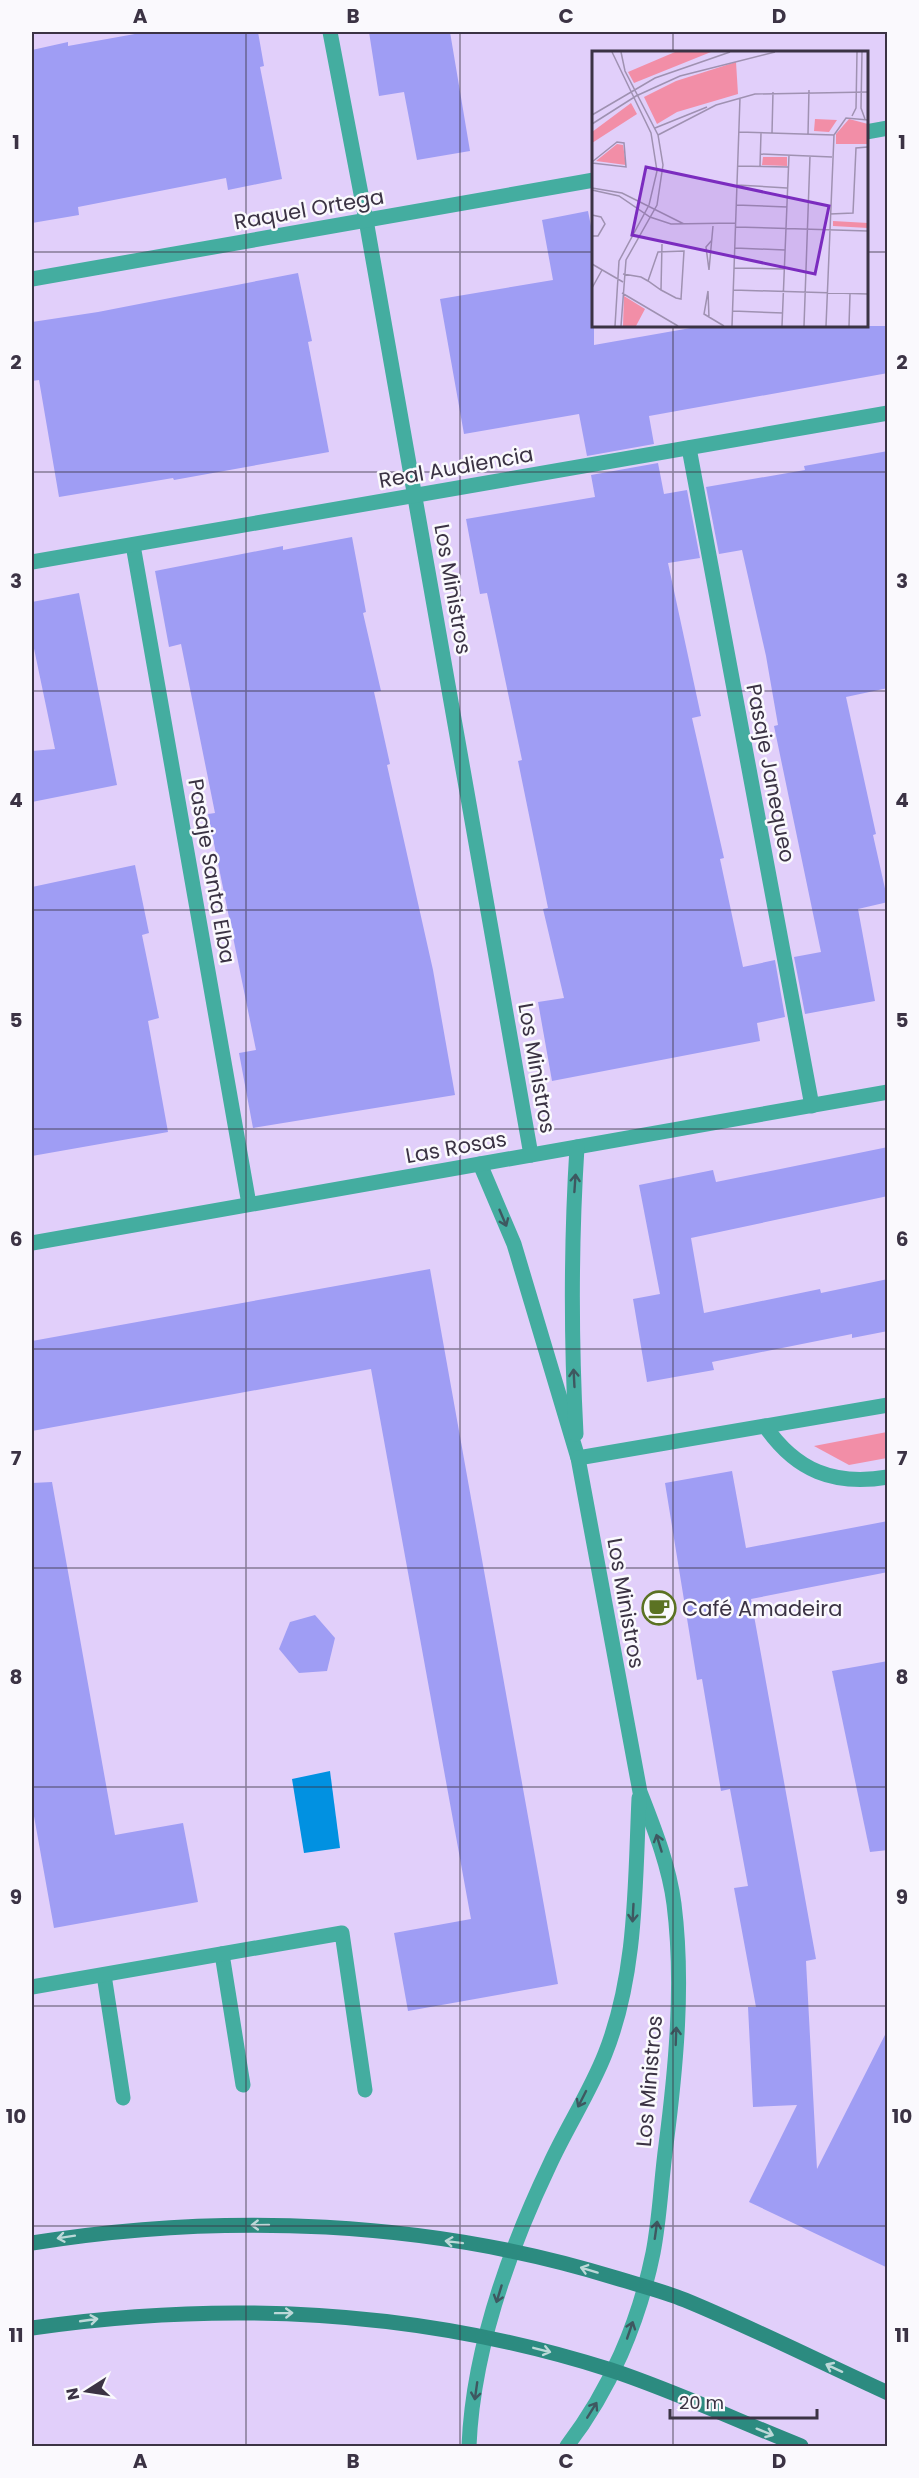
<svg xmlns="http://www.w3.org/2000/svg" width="919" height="2478" font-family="Poppins,sans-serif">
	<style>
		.green { fill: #f28ea7 }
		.water { fill: #0191e1 }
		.building { fill: #9f9df4 }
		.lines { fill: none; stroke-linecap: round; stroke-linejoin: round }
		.service { stroke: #44ada0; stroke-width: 15 }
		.minor { stroke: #44ada0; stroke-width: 15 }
		.secondary { stroke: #2c8b80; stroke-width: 15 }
		.oneway { stroke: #3e5860 }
		.oneway2 { stroke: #bcd8d8 }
		.grid { fill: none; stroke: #3b3344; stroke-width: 1.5; stroke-opacity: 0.55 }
		.labels { text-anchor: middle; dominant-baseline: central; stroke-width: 5; stroke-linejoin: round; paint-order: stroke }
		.street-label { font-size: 21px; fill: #3b3344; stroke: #faf9fd }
		.poi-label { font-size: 21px; fill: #3b3344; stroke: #faf9fd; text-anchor: start }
		.inset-road { fill: none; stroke: #9f91b1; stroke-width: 1.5 }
		.view { fill: #7b2cbf; fill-opacity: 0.15; stroke: #7b2cbf; stroke-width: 3 }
		.inset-edge { fill: none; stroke: #3b3344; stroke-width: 3 }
		.neatline { fill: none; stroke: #3b3344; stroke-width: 2 }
		.grid-label { font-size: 20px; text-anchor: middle; font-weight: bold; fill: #3b3344 }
	</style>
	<rect width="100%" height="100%" fill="#e1cffa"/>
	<polygon class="green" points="887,1432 887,1458 849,1465 814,1446"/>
	<polygon class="water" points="330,1771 340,1848 304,1853 292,1779"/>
	<g class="building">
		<polygon points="146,32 258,32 264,66 260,67 282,179 228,190 226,178 78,207 79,215 32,223 32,50 68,42 68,46"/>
		<polygon points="369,32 450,32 470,151 417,160 404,92 379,96"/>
		<polygon points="588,211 594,241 594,345 702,326 888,326 888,373 649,416 654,444 587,456 579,414 464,434 440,299 553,280 542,220"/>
		<polygon points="298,273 312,341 308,342 329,452 174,480 173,478 59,497 39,380 32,381 32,322 98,312"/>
		<polygon points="888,451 888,688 846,697 876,834 873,835 888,902 858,909 875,1001 805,1014 794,957 821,952 774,726 778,725 766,656 742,550 719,554 706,487 805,470 804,466"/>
		<polygon points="658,463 664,494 687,490 700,558 668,563 701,716 692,718 724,858 720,859 743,967 775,960 785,1017 757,1023 760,1041 552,1081 538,1002 564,998 543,909 548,908 518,761 522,760 487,593 480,594 466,519 595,497 591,475"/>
		<polygon points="352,537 366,612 363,613 381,691 374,692 390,764 387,765 433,970 455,1095 253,1128 239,1053 256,1050 208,814 215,813 181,644 169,647 155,571 283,546 283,550"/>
		<polygon points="79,593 117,785 32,802 32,751 55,749 32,639 32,602"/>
		<polygon points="135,865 149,933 142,935 159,1018 148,1021 168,1132 32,1156 32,887"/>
		<polygon points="888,1147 888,1196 691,1238 704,1313 820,1289 821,1293 888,1279 888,1331 852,1338 852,1334 712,1362 714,1370 647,1382 633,1299 660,1294 639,1185 713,1170 716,1182"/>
		<polygon points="430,1269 558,1984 408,2011 394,1933 471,1919 371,1369 32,1431 32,1341"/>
		<polygon points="732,1471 746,1548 888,1521 888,1572 751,1599 816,1959 806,1961 817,2169 888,2029 888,2268 749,2202 797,2105 753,2107 748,2007 756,2007 734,1888 748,1886 730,1789 721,1791 702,1679 697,1680 665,1483"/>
		<polygon points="52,1482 115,1835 183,1823 198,1902 54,1928 32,1805 32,1483"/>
		<polygon points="315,1615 335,1638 327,1671 299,1673 279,1649 290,1622"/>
		<polygon points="888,1661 888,1850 870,1852 832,1671"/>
	</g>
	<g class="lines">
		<g class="service">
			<polyline points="222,1954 243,2085"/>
			<polyline points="104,1975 123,2098"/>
			<polyline points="32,1987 342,1933 365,2090"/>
		</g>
		<g class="minor">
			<polyline points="330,32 366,220 531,1155"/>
			<polyline points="866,132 888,128"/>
			<polyline points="32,279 594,180"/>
			<polyline points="689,448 812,1106"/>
			<polyline points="133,545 249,1204"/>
			<polyline points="32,562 888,413"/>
			<path d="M 480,1164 L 514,1244 L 578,1458 L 640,1792 C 654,1828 669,1865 674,1904 C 684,1983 676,2067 666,2145 C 661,2181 660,2217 653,2253 C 639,2322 610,2390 567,2446"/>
			<polyline points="32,1243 888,1092"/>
			<path d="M 765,1426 C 796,1471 834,1486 888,1477"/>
			<path d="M 576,1434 C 571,1338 571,1242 577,1147"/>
			<polyline points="578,1458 888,1405"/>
			<path d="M 469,2446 C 473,2349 508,2252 550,2164 C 567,2127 590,2092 605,2054 C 637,1974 635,1883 639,1798"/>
		</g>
		<g class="secondary">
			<path d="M 32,2243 C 224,2212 429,2220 616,2278 C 639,2285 663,2291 685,2300 C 753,2328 820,2362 888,2393"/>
			<path d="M 32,2328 C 226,2300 423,2310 611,2370 C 675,2391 738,2421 801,2446"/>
		</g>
	</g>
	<defs><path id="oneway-shaft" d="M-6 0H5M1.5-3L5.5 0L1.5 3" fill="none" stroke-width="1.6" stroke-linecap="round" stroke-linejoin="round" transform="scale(1.5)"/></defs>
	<g class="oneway">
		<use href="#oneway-shaft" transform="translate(575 1183) rotate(-86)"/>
		<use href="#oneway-shaft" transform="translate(503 1218) rotate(67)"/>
		<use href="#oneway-shaft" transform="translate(574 1378) rotate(-93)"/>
		<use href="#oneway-shaft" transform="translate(659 1843) rotate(-107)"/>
		<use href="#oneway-shaft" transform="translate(633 1913) rotate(93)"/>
		<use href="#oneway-shaft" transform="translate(676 2036) rotate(-88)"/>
		<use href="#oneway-shaft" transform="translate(582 2099) rotate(117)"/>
		<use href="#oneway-shaft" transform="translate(656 2230) rotate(-82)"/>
		<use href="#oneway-shaft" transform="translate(499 2294) rotate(107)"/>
		<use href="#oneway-shaft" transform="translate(630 2330) rotate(-71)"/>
		<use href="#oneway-shaft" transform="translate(476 2391) rotate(98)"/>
		<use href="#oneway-shaft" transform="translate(592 2410) rotate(-58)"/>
	</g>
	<g class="oneway2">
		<use href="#oneway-shaft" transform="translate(260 2225) rotate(179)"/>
		<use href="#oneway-shaft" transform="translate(66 2237) rotate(171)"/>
		<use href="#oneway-shaft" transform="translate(454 2242) rotate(-173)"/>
		<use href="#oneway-shaft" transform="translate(589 2270) rotate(-163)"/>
		<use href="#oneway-shaft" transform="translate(284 2313) rotate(-1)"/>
		<use href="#oneway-shaft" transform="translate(89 2320) rotate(-8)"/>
		<use href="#oneway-shaft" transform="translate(542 2350) rotate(14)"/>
		<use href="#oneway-shaft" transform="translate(834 2368) rotate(-155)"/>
		<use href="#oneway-shaft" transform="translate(765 2432) rotate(22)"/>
	</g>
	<path class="grid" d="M 246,32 L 246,2446M 460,32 L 460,2446M 673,32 L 673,52M 32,252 L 594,252M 866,252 L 888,252M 673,326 L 673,2446M 32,472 L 888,472M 32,691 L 888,691M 32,910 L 888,910M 32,1129 L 888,1129M 32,1349 L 888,1349M 32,1568 L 888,1568M 32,1787 L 888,1787M 32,2006 L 888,2006M 32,2226 L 888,2226"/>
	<defs>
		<g id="cafe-ring" transform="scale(1.725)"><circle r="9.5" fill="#faf9fd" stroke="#5b7223" stroke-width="1.5"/><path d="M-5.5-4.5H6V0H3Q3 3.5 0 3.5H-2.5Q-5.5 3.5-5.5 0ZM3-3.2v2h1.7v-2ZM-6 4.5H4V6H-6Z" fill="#5b7223"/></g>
	</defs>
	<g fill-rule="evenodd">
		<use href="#cafe-ring" x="659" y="1608"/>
	</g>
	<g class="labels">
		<g class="street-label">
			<text transform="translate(309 209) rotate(-10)">Raquel Ortega</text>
			<text transform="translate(456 467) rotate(-10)">Real Audiencia</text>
			<text transform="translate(453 589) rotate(80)">Los Ministros</text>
			<text transform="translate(771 773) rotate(79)">Pasaje Janequeo</text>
			<text transform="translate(212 871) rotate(80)">Pasaje Santa Elba</text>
			<text transform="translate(537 1068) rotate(80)">Los Ministros</text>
			<text transform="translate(456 1147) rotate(-10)">Las Rosas</text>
			<text transform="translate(626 1603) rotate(80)">Los Ministros</text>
			<text transform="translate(649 2081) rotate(-85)">Los Ministros</text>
		</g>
		<g class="poi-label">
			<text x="682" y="1608">Café Amadeira</text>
		</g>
	</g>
	<g transform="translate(592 51)">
		<rect width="276" height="276" fill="#e1cffa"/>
		<path d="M 83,1 L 119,1 L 42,32 L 36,21 ZM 144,11 L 146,43 L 85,61 L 65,73 L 52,46 L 84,30 ZM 39,52 L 45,63 L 0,92 L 0,81 ZM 223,68 L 245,69 L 237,81 L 222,80 ZM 257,68 L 276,73 L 276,93 L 244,93 L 244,83 ZM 25,93 L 31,94 L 34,114 L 4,110 ZM 171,106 L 195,106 L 195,115 L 170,114 ZM 241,170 L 276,172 L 276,177 L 241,175 ZM 32,245 L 53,258 L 44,275 L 31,275 Z" fill="#f28ea7"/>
		<path class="inset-road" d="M 20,1 L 59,82 L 65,120 L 57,154 L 27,210 L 23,275M 270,1 L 269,57 L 273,68M 0,64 L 63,27 L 138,1M 260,65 L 264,57 L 265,1M 0,73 L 44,45 L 88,25 L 183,1M 63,77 L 115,56M 147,81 L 242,84M 180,82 L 181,41M 216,83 L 217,39M 66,84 L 124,54 L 163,43 L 276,41M 169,103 L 240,106M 0,111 L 25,91 L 32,92 L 34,116 L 0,112M 146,115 L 196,116M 168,115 L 169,82M 145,134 L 195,137M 0,137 L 30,142 L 92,173M 0,139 L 27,145 L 58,166 L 79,173 L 144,172M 144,154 L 195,156M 238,163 L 261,162 L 264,97 L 276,96M 0,164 L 9,166 L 13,173 L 6,185 L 0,185M 144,176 L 276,180M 143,197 L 193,199M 0,213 L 31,231M 142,217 L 192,218M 117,219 L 121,175M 117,219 L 114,196 L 120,189M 31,223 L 49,226 L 56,230 L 69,239 L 84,247 L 89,248 L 92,200 L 66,201 L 56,230M 0,237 L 10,219M 69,239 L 70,193M 141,239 L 276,243M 116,240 L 112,263 L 132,275M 116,240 L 117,267M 30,242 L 86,275M 141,260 L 191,262M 29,275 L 34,209 L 65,154 L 71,114 L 66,84 L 33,20 L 29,1M 140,275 L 148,47M 190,275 L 197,104M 212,275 L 218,105M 234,275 L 242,84 L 254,67 L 276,69M 257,275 L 258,243"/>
		<path class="view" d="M 54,116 L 237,155 L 223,223 L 40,184 Z"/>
		<rect width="276" height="276" class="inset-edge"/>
	</g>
	<rect width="919" height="2478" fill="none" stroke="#faf9fd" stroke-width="66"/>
	<g transform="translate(87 2391) rotate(258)" stroke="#faf9fd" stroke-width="4.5" paint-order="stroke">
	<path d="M0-4.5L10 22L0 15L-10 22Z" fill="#3b3344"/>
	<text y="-9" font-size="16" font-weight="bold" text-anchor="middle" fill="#3b3344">N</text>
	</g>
	<path d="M670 2409v9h147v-9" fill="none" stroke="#3b3344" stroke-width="3"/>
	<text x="679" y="2409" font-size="18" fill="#3b3344" stroke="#faf9fd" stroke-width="4.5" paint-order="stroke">20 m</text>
	<rect x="33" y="33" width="853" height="2412" class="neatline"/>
	<g class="grid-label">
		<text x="140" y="23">A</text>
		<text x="353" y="23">B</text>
		<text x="566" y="23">C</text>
		<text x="779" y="23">D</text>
		<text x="16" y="149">1</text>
		<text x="902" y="149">1</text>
		<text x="16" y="369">2</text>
		<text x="902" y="369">2</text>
		<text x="16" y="588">3</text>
		<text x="902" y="588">3</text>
		<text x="16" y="807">4</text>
		<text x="902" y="807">4</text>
		<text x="16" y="1027">5</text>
		<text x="902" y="1027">5</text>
		<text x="16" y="1246">6</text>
		<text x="902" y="1246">6</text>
		<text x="16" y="1465">7</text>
		<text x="902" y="1465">7</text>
		<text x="16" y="1684">8</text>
		<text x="902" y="1684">8</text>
		<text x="16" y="1904">9</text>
		<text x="902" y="1904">9</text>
		<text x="16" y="2123">10</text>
		<text x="902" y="2123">10</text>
		<text x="16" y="2342">11</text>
		<text x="902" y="2342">11</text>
		<text x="140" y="2468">A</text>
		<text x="353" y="2468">B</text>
		<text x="566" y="2468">C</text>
		<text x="779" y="2468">D</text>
	</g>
</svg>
